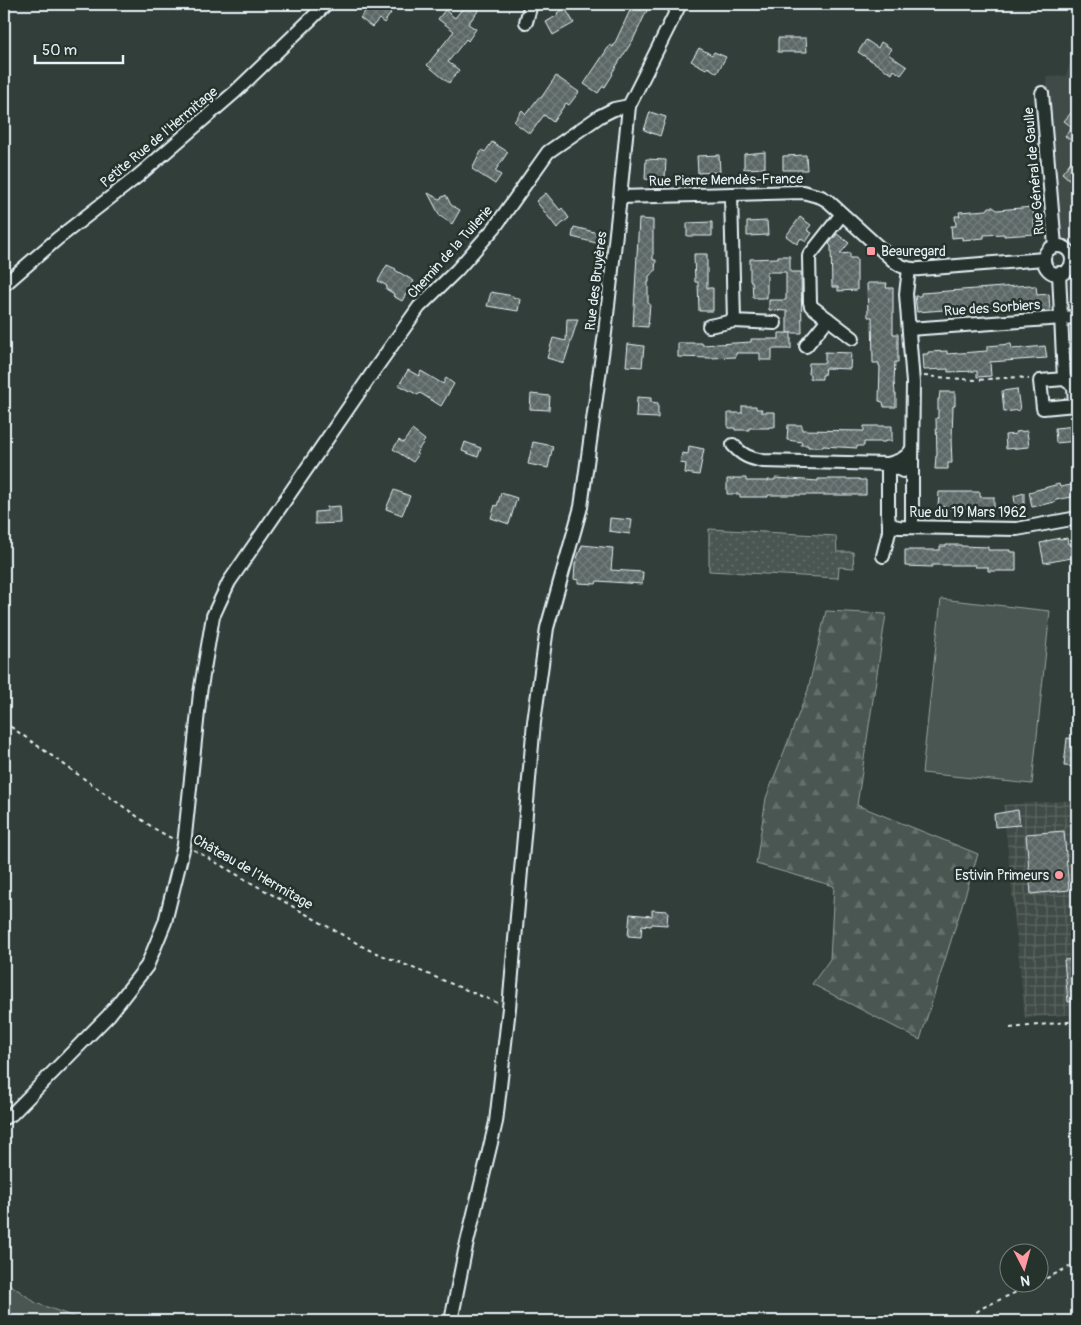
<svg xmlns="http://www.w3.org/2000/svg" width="1081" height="1325" font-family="Pangolin,sans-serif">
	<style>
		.built { fill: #3f4b46 }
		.industrial { fill: url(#industrial-grid) }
		.green { fill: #495651; stroke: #98a4a4 }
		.forest { fill: url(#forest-firs); stroke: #98a4a4 }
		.garden { fill: url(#garden-dots); stroke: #98a4a4 }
		.building { fill: url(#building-cross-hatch); stroke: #e8f1f8 }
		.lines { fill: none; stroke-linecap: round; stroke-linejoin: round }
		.minor-casing { stroke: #e8f1f8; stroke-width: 16 }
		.path { stroke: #e8f1f8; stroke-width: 2; stroke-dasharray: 4 4; stroke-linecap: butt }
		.minor { stroke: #26332d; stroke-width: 12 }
		.poi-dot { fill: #ff9aa2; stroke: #26332d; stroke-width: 2 }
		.labels { text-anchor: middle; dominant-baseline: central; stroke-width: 5; stroke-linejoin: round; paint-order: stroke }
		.street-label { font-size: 14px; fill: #e8f1f8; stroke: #26332d }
		.poi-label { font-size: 14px; fill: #e8f1f8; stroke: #26332d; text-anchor: start }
	</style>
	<defs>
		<pattern id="industrial-grid" width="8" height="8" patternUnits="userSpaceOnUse" patternTransform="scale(1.25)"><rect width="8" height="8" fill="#3f4b46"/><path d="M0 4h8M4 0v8" fill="none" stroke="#5b6561"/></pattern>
		<pattern id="forest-firs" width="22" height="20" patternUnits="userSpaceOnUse" patternTransform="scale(1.25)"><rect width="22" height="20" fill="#495651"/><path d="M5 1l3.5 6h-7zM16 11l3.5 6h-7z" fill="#636f6b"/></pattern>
		<pattern id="garden-dots" width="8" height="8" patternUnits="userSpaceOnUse" patternTransform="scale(1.25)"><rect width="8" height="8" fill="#495651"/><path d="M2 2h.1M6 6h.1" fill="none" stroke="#636f6b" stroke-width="1.8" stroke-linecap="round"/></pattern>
		<pattern id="building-cross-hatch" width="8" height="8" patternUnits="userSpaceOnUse" patternTransform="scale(1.25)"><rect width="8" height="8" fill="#5c6865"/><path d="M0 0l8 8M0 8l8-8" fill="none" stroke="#737e7c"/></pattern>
	</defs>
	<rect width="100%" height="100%" fill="#323e39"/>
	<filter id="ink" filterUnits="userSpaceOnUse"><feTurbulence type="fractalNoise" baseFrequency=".02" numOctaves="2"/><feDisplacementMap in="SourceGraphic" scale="10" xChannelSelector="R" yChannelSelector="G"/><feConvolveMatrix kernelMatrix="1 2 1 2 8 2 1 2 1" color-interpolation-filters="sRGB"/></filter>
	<g filter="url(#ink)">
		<polygon class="built" points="1077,4 1077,249 1061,238 1050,109 1046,77 1066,76 1075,47"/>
		<polygon class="industrial" points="1077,800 1077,1014 1025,1018 1003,805"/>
		<g class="green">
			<polygon points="941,599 1050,611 1032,784 922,773"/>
			<polygon points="4,1280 36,1303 85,1321 4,1321"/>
		</g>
		<polygon class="forest" points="826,611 886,614 857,805 978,854 920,1040 812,984 830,959 834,886 756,864 766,798 808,690"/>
		<polygon class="garden" points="709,529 836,536 837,552 853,552 854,568 839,567 838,578 709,571"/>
		<g class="building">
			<polygon points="371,4 379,4 391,13 384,23 379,19 372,27 360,18"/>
			<polygon points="466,4 471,4 479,10 468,24 476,29 468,41 466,39 448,62 459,70 449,83 427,65 454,31 438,19 445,10 455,18"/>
			<polygon points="633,4 650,4 633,40 612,73 613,74 605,87 603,86 598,93 584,84 610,45 613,47"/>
			<polygon points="565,8 574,23 553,35 546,22 558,15 557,13"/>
			<polygon points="778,38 806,38 807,52 778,52"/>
			<polygon points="866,40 878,48 881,42 892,49 888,54 907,67 901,75 894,70 892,74 858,52"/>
			<polygon points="699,48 712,55 714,52 726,57 717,73 708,67 706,69 691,61"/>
			<polygon points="556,76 579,92 569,105 566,103 553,122 544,115 530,134 514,122 522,110 526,114 539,97 541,98"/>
			<polygon points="1077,106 1077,145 1065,136 1072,127 1064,121"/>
			<polygon points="650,112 666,117 660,136 644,130"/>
			<polygon points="492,142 508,152 495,171 501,175 495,184 472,169 482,150 485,152"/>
			<polygon points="765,152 765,168 744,169 744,154"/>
			<polygon points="1077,154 1077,186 1062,173"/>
			<polygon points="719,155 720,172 698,173 697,156"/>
			<polygon points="806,155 807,170 783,170 783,156"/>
			<polygon points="646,159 666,160 665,179 659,179 659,181 645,179"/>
			<polygon points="428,193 439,199 446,195 451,205 460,210 452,224 440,216"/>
			<polygon points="546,193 560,210 562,208 569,218 557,228 536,201"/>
			<polygon points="989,207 993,207 997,210 1033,207 1035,234 1004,236 1004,234 984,235 984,238 962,240 962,237 952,238 951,226 956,226 955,216 960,216 959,212 987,210"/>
			<polygon points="800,217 811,225 807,230 812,233 806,242 801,238 797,244 786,236"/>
			<polygon points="639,219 653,220 653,260 656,260 655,271 649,276 649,282 648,282 648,304 650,304 648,327 633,326"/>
			<polygon points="767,221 768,235 747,236 747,222"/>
			<polygon points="712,222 712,236 687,236 687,223"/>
			<polygon points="574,227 598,233 596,243 572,237"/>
			<polygon points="837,234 849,243 840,254 850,253 850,258 857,258 857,290 838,291 838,287 832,287 831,246 829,244"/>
			<polygon points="694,254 707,254 707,288 713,288 713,311 699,311 698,282 695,282"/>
			<polygon points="778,256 790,256 790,272 801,272 802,333 787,333 787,311 769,310 769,300 786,300 786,272 767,272 767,298 753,298 752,281 750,281 750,259 778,258"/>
			<polygon points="387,265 396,269 395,270 414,281 402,301 393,296 394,294 386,289 387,286 378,281"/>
			<polygon points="867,283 887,283 886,288 893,288 893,334 898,334 898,362 895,362 894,381 895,394 896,394 896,407 884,407 883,402 879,401 880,366 879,366 879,363 873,363 872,317 868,317"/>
			<polygon points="1030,285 1031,286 1036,286 1037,295 1049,294 1050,311 1038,312 1037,303 917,312 915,296 921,296 921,293"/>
			<polygon points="491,292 513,296 513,297 520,299 518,311 487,306"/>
			<polygon points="567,319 578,319 564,363 547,358 553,338 566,341"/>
			<polygon points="779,333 791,333 791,349 772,349 772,360 760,360 760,353 736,353 736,357 710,358 678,357 678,343 702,343 702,345 751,342 751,339 779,339"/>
			<polygon points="628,344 644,346 642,367 626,366"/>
			<polygon points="1011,344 1012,349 1045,346 1047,358 990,362 991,376 977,377 977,371 948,372 948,369 924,370 923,354 928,354 928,352 947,351 947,354 987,351 987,346"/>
			<polygon points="825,352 851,353 850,369 825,368 824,375 822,375 822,379 810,379 810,374 808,374 809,363 825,363"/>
			<polygon points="408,370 419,376 421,371 443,384 446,378 454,384 441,406 420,393 418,395 399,385"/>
			<polygon points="1017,389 1020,410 1004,412 1002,391"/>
			<polygon points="940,392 955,392 955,406 953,406 952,439 951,439 952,463 948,463 948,469 935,469 936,456 937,456 936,418 938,418 938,399 939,399"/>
			<polygon points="531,394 550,396 549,410 530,409"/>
			<polygon points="637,397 651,398 651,402 658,403 658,418 636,417"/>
			<polygon points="742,406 756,406 756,409 762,409 761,412 775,412 775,427 769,427 769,428 749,428 749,430 735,430 735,428 728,428 728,413 742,413"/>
			<polygon points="788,425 802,425 802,430 864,431 864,426 892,426 892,441 885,441 885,442 864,442 864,446 857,446 857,448 823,446 823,447 808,447 808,445 801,445 802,442 787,440"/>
			<polygon points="1076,426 1077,441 1056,443 1055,428"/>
			<polygon points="412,430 425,440 416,453 418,455 413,462 393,449 399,440 403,443"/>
			<polygon points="1027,431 1029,447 1006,449 1005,435 1016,434 1015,432"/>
			<polygon points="465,442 481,448 478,457 462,451"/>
			<polygon points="533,442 553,446 548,468 528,464"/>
			<polygon points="689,446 704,449 699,475 685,473 686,464 680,463 682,453 688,454"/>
			<polygon points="734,478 746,478 746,481 768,481 768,480 775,480 775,478 805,480 818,481 818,479 859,479 860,480 866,480 866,495 768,495 768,497 740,497 740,494 727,494 727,479 734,479"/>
			<polygon points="1059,484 1060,487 1077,484 1077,496 1056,500 1055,502 1032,507 1029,492"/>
			<polygon points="394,490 410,496 402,515 386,509"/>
			<polygon points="939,492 980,492 980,497 994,497 994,512 980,512 980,508 945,509 945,507 938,507"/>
			<polygon points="501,493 517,498 509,524 491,518 495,505 497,506"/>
			<polygon points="1024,493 1024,509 1016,510 1014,496"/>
			<polygon points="340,506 341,523 315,524 315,512 327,511 327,507"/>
			<polygon points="610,518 632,520 630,534 609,531"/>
			<polygon points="1060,538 1061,539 1067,538 1068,544 1077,542 1077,557 1044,563 1040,543 1046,542 1046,541"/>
			<polygon points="582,545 613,548 611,570 643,572 642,584 597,581 596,584 578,583 578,580 574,579 575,564"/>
			<polygon points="946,545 961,545 961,546 988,547 988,550 1010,550 1010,552 1016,552 1016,571 988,571 988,567 975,567 975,565 932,565 932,567 905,566 905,550 940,550 940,546 946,546"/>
			<polygon points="1067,738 1077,739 1077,767 1064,766"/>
			<polygon points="1018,810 1020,825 995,827 994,814"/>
			<polygon points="1064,831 1069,890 1031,894 1026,834"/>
			<polygon points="652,910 668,911 667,925 652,924 651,926 642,925 641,937 628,936 630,914 652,916"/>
			<polygon points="1077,959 1077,1001 1068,1002 1064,960"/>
		</g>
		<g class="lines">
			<g class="minor-casing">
				<g id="minor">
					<polyline points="526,22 531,4"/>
					<polyline points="1042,93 1055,246"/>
					<polyline points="731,194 734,321 775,323"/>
					<path d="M 620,197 L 803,192 L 821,197 L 828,201 L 895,262 C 903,268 910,270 920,269 L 1044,259"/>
					<polyline points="842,214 809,256 810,302 811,306 853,338"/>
					<circle cx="1058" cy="260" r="14"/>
					<polyline points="1059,273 1064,379 1040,381 1043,408 1075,405 1074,386 1064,379"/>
					<polyline points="4,285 57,239 138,176 235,92 310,20 326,4"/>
					<polyline points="709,326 734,321"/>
					<polyline points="909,329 1077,317"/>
					<polyline points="806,346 828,319"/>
					<path d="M 733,445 C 743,456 749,458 763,461 L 888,464 L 903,471 L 912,466 L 913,383 L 906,294 L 909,269"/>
					<path d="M 912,449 C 906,459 899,461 888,464 L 888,514 L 889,523 L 894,526 L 899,527 L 1017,529 L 1077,518"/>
					<polyline points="912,466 912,527"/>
					<polyline points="883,556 889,532 889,523"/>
					<polyline points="4,1118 12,1114 109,1015 147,966 165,922 184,845 200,693 213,616 229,582 373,372 419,307 457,270 495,227 548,152 600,116 614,109 629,106"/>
					<polyline points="451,1321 465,1251 496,1122 509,1008 534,722 547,628 581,507 605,333 620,197 629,106 680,4"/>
				</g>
			</g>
			<g class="path">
				<polyline points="924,376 975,380 1018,377 1029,379"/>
				<polyline points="4,722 155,829 173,839"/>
				<polyline points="194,850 367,949 498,1003"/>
				<polyline points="1010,1028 1077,1021"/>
				<polyline points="1039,1282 1077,1263"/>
				<polyline points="963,1321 984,1307 1038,1282"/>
			</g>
			<use href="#minor" class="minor"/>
		</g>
	</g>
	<g class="poi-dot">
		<rect x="866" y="246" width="10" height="10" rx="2.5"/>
		<circle cx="1059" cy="875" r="5"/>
	</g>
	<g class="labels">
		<g class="street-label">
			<text transform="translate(159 137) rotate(-40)">Petite Rue de l'Hermitage</text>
			<text transform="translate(1034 171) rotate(-95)">Rue Général de Gaulle</text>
			<text transform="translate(726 180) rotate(-1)">Rue Pierre Mendès-France</text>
			<text transform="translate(450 252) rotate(-48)">Chemin de la Tuilerie</text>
			<text transform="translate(596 281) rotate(-83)">Rue des Bruyères</text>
			<text transform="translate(992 308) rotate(-4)">Rue des Sorbiers</text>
			<text x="968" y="512">Rue du 19 Mars 1962</text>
			<text transform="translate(253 872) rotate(30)">Château de l’Hermitage</text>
		</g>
		<g class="poi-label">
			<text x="881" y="251">Beauregard</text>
			<text x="1049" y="875" text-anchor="end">Estivin Primeurs</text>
		</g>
	</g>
	<rect width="1081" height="1325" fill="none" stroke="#26332d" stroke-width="20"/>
	<rect x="10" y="10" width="1061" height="1305" fill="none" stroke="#e8f1f8" stroke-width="2" filter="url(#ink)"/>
	<g transform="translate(1024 1268) rotate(174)"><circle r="24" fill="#26332d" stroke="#747f7e"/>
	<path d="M0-4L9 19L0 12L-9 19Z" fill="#ff9aa2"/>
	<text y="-8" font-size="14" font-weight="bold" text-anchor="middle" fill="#e8f1f8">N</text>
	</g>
	<path d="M35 55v8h88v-8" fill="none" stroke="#e8f1f8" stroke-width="2.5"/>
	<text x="42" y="55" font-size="15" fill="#e8f1f8" stroke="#26332d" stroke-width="4" paint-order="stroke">50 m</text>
</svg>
